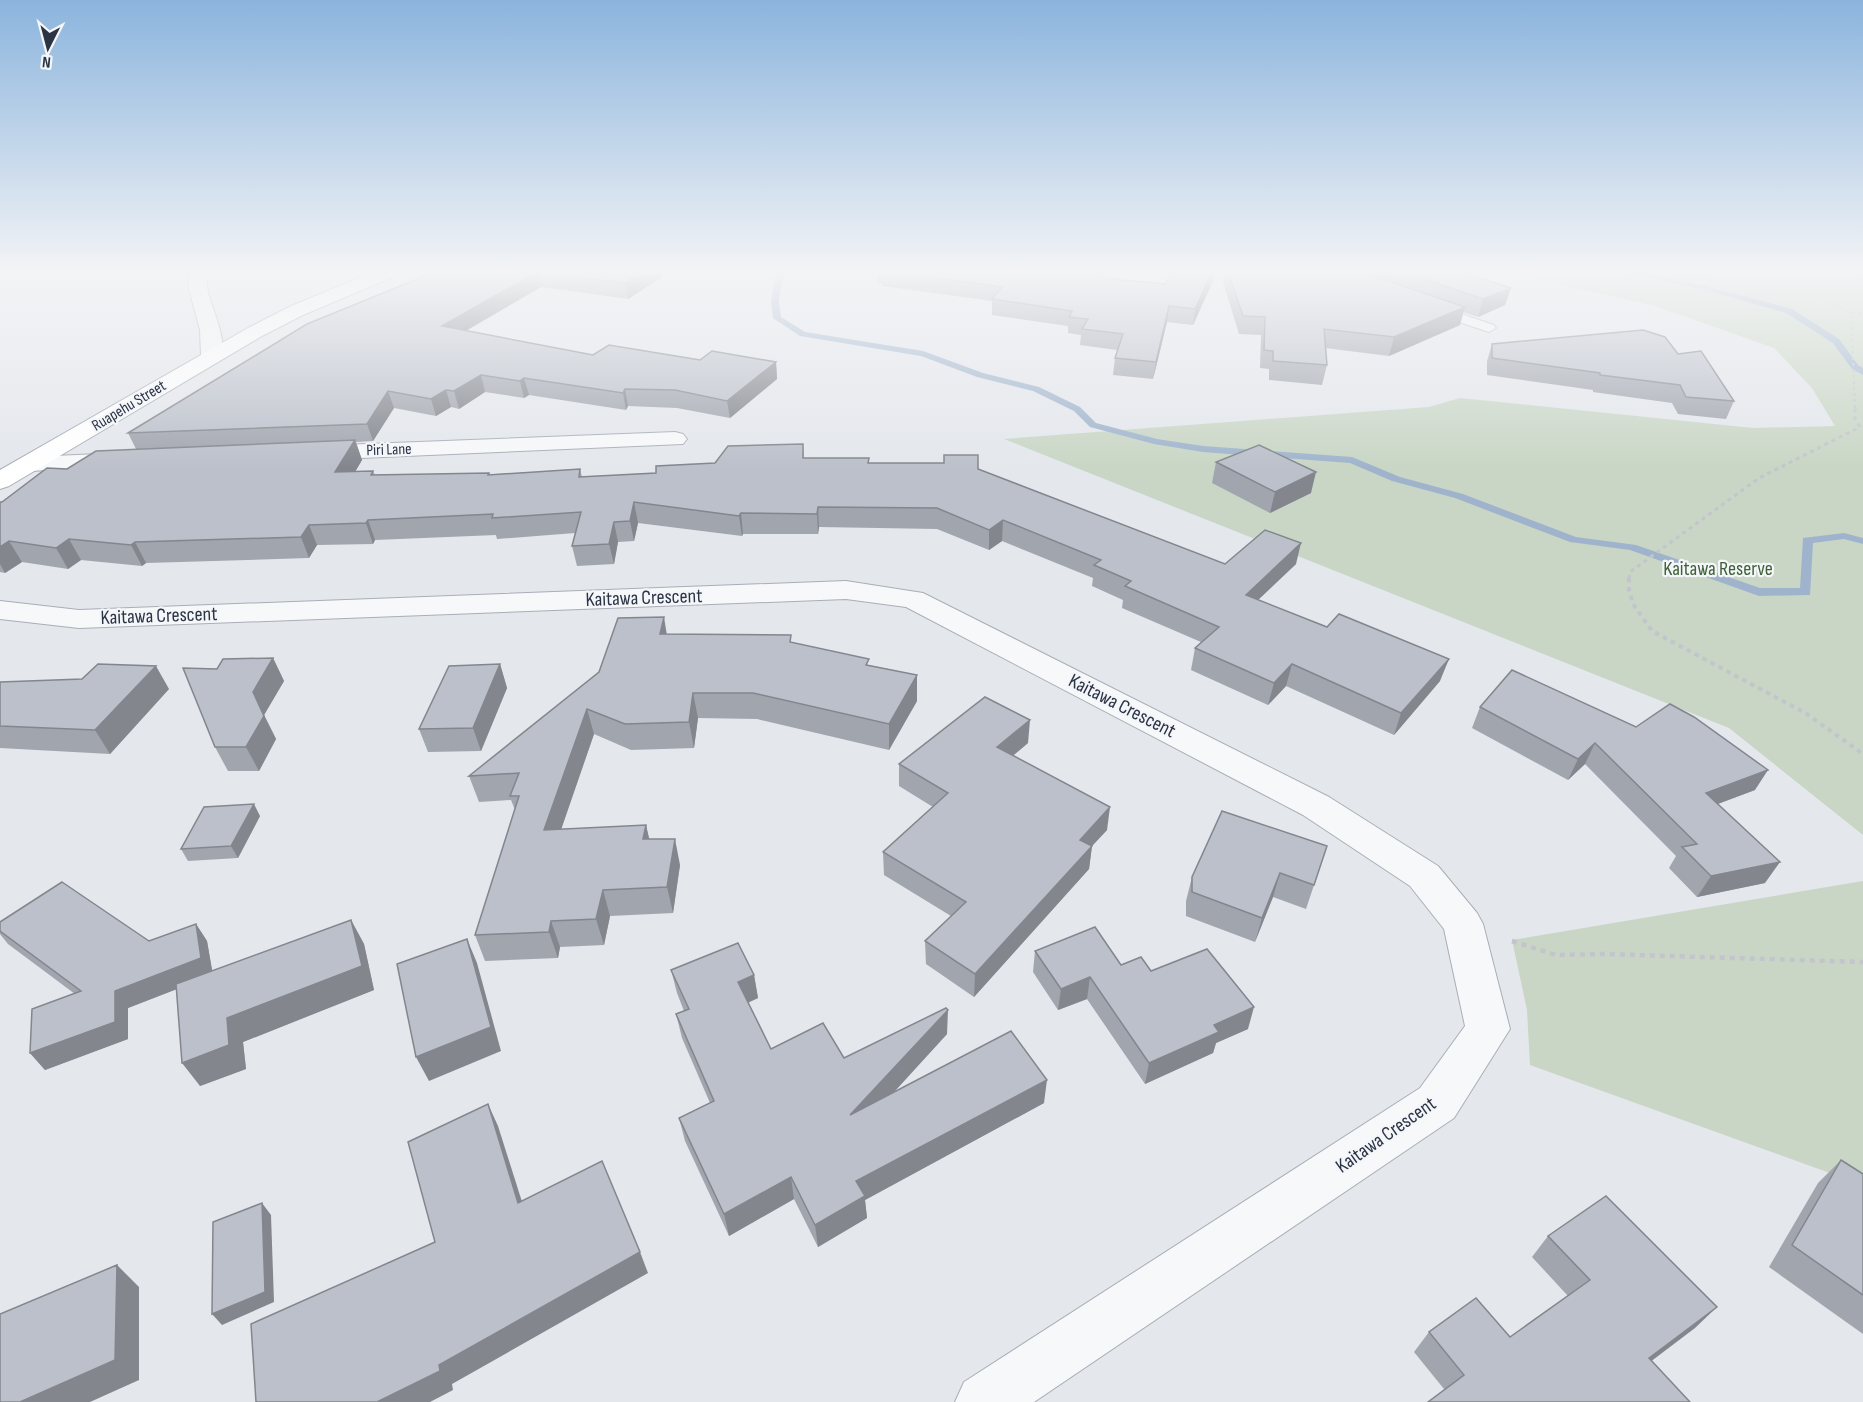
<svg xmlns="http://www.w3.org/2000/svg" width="1863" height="1402" font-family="'Sofia Sans Condensed',sans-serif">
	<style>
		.green { fill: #c9d6c5 }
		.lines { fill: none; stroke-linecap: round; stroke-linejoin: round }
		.stream { fill: #9fb4cc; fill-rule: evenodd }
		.lane-casing { stroke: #a9aeb7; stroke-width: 2 }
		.street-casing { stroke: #a9aeb7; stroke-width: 2 }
		.secondary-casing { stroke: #a9aeb7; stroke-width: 2 }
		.path-far3 { stroke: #c2c5cb; stroke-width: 2; stroke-dasharray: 3 3; stroke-linecap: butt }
		.path-far2 { stroke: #c2c5cb; stroke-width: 3; stroke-dasharray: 4 4; stroke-linecap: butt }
		.path-far1 { stroke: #c2c5cb; stroke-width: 4; stroke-dasharray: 4.5 4.5; stroke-linecap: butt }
		.path { stroke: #c2c5cb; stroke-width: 4.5; stroke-dasharray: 5 5; stroke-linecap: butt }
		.lane { fill: #f7f8fa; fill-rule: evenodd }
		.street { fill: #f7f8fa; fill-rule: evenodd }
		.secondary { fill: #fff; fill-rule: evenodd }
		.wall { fill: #a1a5ae }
		.shaded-wall { fill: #83868d }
		.building { fill: #bbc0ca; stroke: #83868d; stroke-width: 1.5 }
		.labels { text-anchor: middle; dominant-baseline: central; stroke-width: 4.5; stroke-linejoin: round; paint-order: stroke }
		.far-street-label { font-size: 16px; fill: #2b3445; stroke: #f4f6f9 }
		.park-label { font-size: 20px; fill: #3f6138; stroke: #f4f6f9 }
		.street-label { font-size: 20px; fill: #2b3445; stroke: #f4f6f9 }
	</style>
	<rect width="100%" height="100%" fill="#e4e7ec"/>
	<g class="green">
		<polygon points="1502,272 1863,272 1863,835 1729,728 1004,439 1429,407 1460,398 1753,428 1835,426 1812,388 1774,348 1655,306"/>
		<polygon points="1863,881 1863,1185 1530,1065 1527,1010 1512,940"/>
	</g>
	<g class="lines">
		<g class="stream">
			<polygon points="776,272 784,272 779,301 781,317 805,332 923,351 983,373 1039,387 1080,407 1096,423 1157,439 1203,446 1352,457 1400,477 1463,494 1576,537 1636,545 1760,588 1800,588 1803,538 1844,533 1863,538 1863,544 1844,539 1813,543 1810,595 1759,596 1630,550 1570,542 1455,498 1392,481 1350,463 1203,452 1154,444 1090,427 1074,411 1033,391 977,377 921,356 800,336 773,318 771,301"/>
			<polygon points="1624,272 1639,272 1702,285 1792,309 1839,339 1858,365 1863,368 1863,375 1852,369 1833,343 1786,313 1701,289"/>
		</g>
		<g class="lane-casing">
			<polygon id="lane" points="1431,304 1494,325 1496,328 1489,332 1426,311 1424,308"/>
		</g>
		<g class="street-casing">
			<g id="street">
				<path d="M 191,272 L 209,272 C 208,276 206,282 207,286 C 209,305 231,343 219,360 L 212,362 L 205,360 L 201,356 L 200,330 L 188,285 Z"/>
				<polygon points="675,432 683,434 687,439 683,444 314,460 305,458 302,453 305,448 314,446"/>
				<polygon points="122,453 131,455 134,460 131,465 31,471 22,469 19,464 22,459 31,457"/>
				<polygon points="846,581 923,593 1329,797 1438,866 1477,913 1483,924 1510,1029 1454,1118 1034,1402 955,1402 964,1382 1420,1088 1465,1026 1444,929 1410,886 1303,815 906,607 846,599 79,628 0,619 0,601 79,610"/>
			</g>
		</g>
		<g class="secondary-casing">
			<polygon id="secondary" points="373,272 398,272 395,276 303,315 262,336 9,486 0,489 0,470 248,328 289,307"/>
		</g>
		<g class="path-far3">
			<polyline points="1685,272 1712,281 1814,295 1851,313"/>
			<polyline points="1855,408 1851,313 1863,313"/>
		</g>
		<polyline class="path-far2" points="1629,579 1630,572 1759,478 1860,427 1855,419 1855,407"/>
		<polyline class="path-far1" points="1629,578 1629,590 1633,604 1652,631 1807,714 1863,754"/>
		<polyline class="path" points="1512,941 1556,955 1603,954 1863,962"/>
		<use href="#lane" class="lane"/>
		<use href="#street" class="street"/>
		<use href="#secondary" class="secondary"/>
	</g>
	<g class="wall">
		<polygon points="431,272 661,272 662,277 628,299 541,287 466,331 593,355 700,360 776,362 777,379 730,418 677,408 628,406 626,410 529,395 524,398 485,392 459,409 451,407 436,416 394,408 373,441 356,442 362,460 355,472 373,471 375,475 489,475 580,469 582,477 656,473 715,463 803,444 804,458 869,463 978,469 1225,564 1296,564 1258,600 1440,681 1394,735 1286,686 1268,705 1191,670 1195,648 1201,642 1122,608 1123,600 1092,586 1093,578 1002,541 989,550 937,529 819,527 818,534 743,534 742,536 638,523 634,541 618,542 614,564 577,566 572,546 575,533 497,539 496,535 375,540 373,544 317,545 309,558 146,563 142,566 81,560 68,569 22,562 5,573 0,572 0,502 2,502 67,469 136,449 128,433"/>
		<polygon points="877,272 1103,272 1103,278 1165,284 1172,272 1214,272 1213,281 1193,325 1167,322 1153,379 1113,375 1115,358 1117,350 1080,345 1081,335 1068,333 1068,326 992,315 992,301 882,286 882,283 877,283"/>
		<polygon points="1224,272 1462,272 1511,288 1505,305 1478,317 1463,312 1460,325 1389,356 1325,348 1327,365 1322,385 1269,380 1269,369 1260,368 1261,335 1239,334 1223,282"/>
		<polygon points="1492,344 1678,354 1734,401 1726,419 1678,414 1672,403 1593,392 1593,390 1487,375 1487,361"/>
		<polygon points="1216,462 1311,493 1270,513 1212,483"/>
		<polygon points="667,634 792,642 869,665 917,675 917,701 889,750 757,719 698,718 694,748 631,750 594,734 561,829 646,825 649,839 680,865 673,913 610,916 604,945 560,947 558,958 485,961 475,935 515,810 511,800 479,802 469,776"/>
		<polygon points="273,658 284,681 264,715 276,739 259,771 228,771 215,747"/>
		<polygon points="500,664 507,688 481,751 428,752 419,729"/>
		<polygon points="0,682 169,689 110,754 0,748"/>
		<polygon points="1480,707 1755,790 1718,804 1765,883 1697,897 1669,868 1676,856 1585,764 1568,780 1472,728"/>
		<polygon points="1028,743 1012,756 1107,830 1092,846 1089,869 974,997 926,964 925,941 951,916 884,875 883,852 933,807 899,786 899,764"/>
		<polygon points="260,816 238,858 188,861 181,849"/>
		<polygon points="1327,846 1306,909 1273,897 1255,942 1186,916 1186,901 1192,877"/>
		<polygon points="351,920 364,944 374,990 243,1042 246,1069 200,1086 177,989 128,1008 128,1039 45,1070 30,1053 75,994 8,944 0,934 0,922 149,941 196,924 207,941 212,971"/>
		<polygon points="1035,951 1121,965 1151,971 1248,1029 1216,1043 1213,1053 1145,1084 1087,999 1058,1010 1033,972"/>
		<polygon points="671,970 754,975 758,998 748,1003 771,1049 844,1058 947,1034 894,1092 1044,1103 865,1200 867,1218 818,1247 794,1199 729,1236 685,1141 679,1118 710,1103 682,1038 676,1014 684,1011 677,993"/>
		<polygon points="1841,1160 1863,1174 1863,1334 1769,1267 1818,1183"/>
		<polygon points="1548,1236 1695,1328 1444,1389 1414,1352 1429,1332 1510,1337 1568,1296 1532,1257"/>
	</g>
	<g class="shaded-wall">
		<polygon points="538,272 541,287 446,342 442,326"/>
		<polygon points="644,272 661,272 662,277 628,299 625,283"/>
		<polygon points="1212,272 1214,272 1213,281 1193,325 1195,309"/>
		<polygon points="1511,288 1505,305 1478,317 1483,299"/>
		<polygon points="1169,306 1167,322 1153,379 1156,362"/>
		<polygon points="1465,307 1460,325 1389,356 1394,337"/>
		<polygon points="776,362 777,379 730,418 727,401"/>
		<polygon points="481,375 485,392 459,409 454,391"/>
		<polygon points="524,378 529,395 524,398 520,381"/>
		<polygon points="625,389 628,406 626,410 623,393"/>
		<polygon points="446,390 451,407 436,416 431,399"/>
		<polygon points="388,391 394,408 373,441 367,424"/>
		<polygon points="355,440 362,460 343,492 335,472"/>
		<polygon points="1316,472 1311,493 1270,513 1275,492"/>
		<polygon points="634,502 638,523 634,541 630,521"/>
		<polygon points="818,507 819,527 818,534 817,514"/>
		<polygon points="741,513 743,534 742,536 739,516"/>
		<polygon points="368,520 375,540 373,544 366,523"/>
		<polygon points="1003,520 1002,541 989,550 989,530"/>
		<polygon points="614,522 618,542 614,564 609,544"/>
		<polygon points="309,525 317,545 309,558 301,537"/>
		<polygon points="69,539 81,560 68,569 56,548"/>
		<polygon points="9,541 22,562 5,573 0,564 0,547"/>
		<polygon points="135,542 146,563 142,566 131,545"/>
		<polygon points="1301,543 1296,564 1241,616 1246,595"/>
		<polygon points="664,617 668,642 660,634"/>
		<polygon points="273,658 284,681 264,715 276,739 259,771 246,747 253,692"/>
		<polygon points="1449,659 1440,681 1394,735 1401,713"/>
		<polygon points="500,664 507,688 481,751 473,728"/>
		<polygon points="1292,664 1286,686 1268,705 1274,683"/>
		<polygon points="156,666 169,689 110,754 95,730"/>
		<polygon points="917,675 917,701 889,750 889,724"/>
		<polygon points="693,693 698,718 694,748 689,722"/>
		<polygon points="587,709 594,734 552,856 544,830"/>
		<polygon points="1030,720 1028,743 996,770 997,747"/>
		<polygon points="1595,743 1585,764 1568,780 1578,759"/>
		<polygon points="1768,770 1755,790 1693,813 1706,793"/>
		<polygon points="254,804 260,816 238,858 231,846"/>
		<polygon points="1110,807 1107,830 1092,846 1089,869 974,997 975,974 1080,840"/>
		<polygon points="646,825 652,851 643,839"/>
		<polygon points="675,839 680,865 673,913 667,887"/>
		<polygon points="1780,862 1765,883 1697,897 1711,876"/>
		<polygon points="1280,873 1273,897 1255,942 1262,918"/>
		<polygon points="603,890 610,916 604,945 596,919"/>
		<polygon points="351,920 364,944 374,990 243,1042 246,1069 200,1086 182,1063 227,1018"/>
		<polygon points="551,921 560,947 558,958 549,932"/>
		<polygon points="196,924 207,941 213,975 128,1008 128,1039 45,1070 30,1053 115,991"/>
		<polygon points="467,939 477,963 501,1051 429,1081 416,1057"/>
		<polygon points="754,975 758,998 742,1005 738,982"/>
		<polygon points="1090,977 1087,999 1058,1010 1061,989"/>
		<polygon points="1254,1007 1248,1029 1216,1043 1213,1053 1145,1084 1149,1063 1214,1025"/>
		<polygon points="948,1010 947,1034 852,1138 850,1115"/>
		<polygon points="1047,1080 1044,1103 865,1200 867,1218 818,1247 815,1225 856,1181"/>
		<polygon points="488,1104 498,1126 529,1224 518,1203"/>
		<polygon points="791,1177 794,1199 729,1236 724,1214"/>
		<polygon points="262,1203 271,1215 274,1302 222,1325 212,1314"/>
		<polygon points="640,1252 648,1273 452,1384 453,1390 430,1402 377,1402 439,1365"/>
		<polygon points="117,1265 139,1287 139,1380 90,1402 20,1402"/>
		<polygon points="1717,1307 1695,1328 1629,1378 1649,1358"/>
	</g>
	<g class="building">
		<polygon points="431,272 537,272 442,326 593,355 609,345 700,360 712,351 776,362 727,401 675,390 625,389 623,393 524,378 520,381 481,375 454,391 446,390 431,399 388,391 367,424 128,433 307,324 420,278"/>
		<polygon points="539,272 644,272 625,283"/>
		<polygon points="891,272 1103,272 1102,278 1165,284 1172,272 1212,272 1195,309 1169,306 1156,362 1115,358 1123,334 1082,329 1088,319 1069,317 1072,311 992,299 1002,287"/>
		<polygon points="1228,272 1362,272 1465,307 1394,337 1324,329 1327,365 1273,361 1273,351 1264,350 1265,317 1243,316"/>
		<polygon points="1403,272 1462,272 1511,288 1483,299"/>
		<polygon points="1643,330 1665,337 1678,354 1701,351 1734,401 1686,397 1680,385 1600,375 1600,373 1492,358 1492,344"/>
		<polygon points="355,440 335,472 373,471 371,475 489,473 488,475 580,469 579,477 656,473 656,466 715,463 728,446 803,444 803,458 869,458 868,463 944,463 944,455 978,455 978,469 1225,564 1265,530 1301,543 1246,595 1327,627 1339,614 1449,659 1401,713 1292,664 1274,683 1195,648 1219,627 1125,586 1131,581 1094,565 1101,560 1003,520 989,530 937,508 818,507 817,514 741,513 739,516 634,502 630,521 614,522 609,544 572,546 581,512 492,518 493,514 368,520 366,523 309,525 301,537 135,542 131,545 69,539 56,548 9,541 0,547 0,502 2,502 47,468 67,469 96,451"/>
		<polygon points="1259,445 1316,472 1275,492 1216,462"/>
		<polygon points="664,617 660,634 791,635 790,642 869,659 866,665 917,675 889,724 753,693 693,693 689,722 625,724 587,709 544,830 646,825 643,839 675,839 667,887 603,890 596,919 551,921 549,932 475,935 519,796 510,796 519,773 469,776 599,672 618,618"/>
		<polygon points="273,658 253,692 264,716 246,747 215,747 183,668 217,669 223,659"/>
		<polygon points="98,664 156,666 95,730 0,726 0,682 82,679"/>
		<polygon points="500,664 473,728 419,729 449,666"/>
		<polygon points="1512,670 1636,727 1670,704 1694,717 1768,770 1706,793 1780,862 1711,876 1682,847 1697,844 1595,743 1578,759 1480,707"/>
		<polygon points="985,697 1030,720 997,747 1110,807 1080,840 1092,846 975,974 925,941 966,902 883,852 948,793 899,764"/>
		<polygon points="254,804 231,846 181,849 204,807"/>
		<polygon points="1222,811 1327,846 1314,885 1280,873 1262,918 1192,892 1192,877"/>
		<polygon points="62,882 149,941 196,924 201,958 115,991 115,1022 30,1053 32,1009 81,991 0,931 0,922"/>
		<polygon points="351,920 362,966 227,1018 229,1045 182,1063 176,984"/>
		<polygon points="1095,927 1121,965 1141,957 1151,971 1207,949 1254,1007 1214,1025 1219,1032 1149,1063 1090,977 1061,989 1035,951"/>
		<polygon points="467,939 491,1027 416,1057 397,964"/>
		<polygon points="738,943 754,975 738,982 771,1049 823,1023 844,1058 946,1008 948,1010 850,1115 1011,1031 1047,1080 856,1181 865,1196 815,1225 791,1177 724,1214 679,1118 714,1101 676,1014 689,1009 671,970"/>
		<polygon points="488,1104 518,1203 602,1161 640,1252 439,1365 440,1371 377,1402 256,1402 251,1324 435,1242 408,1142"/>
		<polygon points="1841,1160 1863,1174 1863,1295 1792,1245"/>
		<polygon points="1606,1196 1717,1307 1649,1358 1690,1402 1428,1402 1464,1375 1429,1332 1476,1298 1510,1337 1590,1280 1548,1236"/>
		<polygon points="262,1203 265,1292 212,1314 213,1222"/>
		<polygon points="117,1265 115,1360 20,1402 0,1402 0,1314"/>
	</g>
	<linearGradient id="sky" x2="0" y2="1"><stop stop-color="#8bb4dd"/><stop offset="0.58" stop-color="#f3f4f6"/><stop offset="1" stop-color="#f3f4f6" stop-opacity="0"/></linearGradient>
	<rect width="1863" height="468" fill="url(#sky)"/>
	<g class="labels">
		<g class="far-street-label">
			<text transform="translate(129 406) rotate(-31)">Ruapehu Street</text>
			<text transform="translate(389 450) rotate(-2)">Piri Lane</text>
		</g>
		<g class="park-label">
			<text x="1718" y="569">Kaitawa Reserve</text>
		</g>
		<g class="street-label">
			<text transform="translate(644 598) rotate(-2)">Kaitawa Crescent</text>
			<text transform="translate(159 616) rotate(-2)">Kaitawa Crescent</text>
			<text transform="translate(1122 706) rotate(27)">Kaitawa Crescent</text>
			<text transform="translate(1386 1135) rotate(-35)">Kaitawa Crescent</text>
		</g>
	</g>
	<g transform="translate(48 48) rotate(186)" stroke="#f4f6f9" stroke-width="4.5" paint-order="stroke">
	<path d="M0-4.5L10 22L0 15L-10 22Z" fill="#2b3445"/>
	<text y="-9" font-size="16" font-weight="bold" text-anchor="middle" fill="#2b3445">N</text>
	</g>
</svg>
